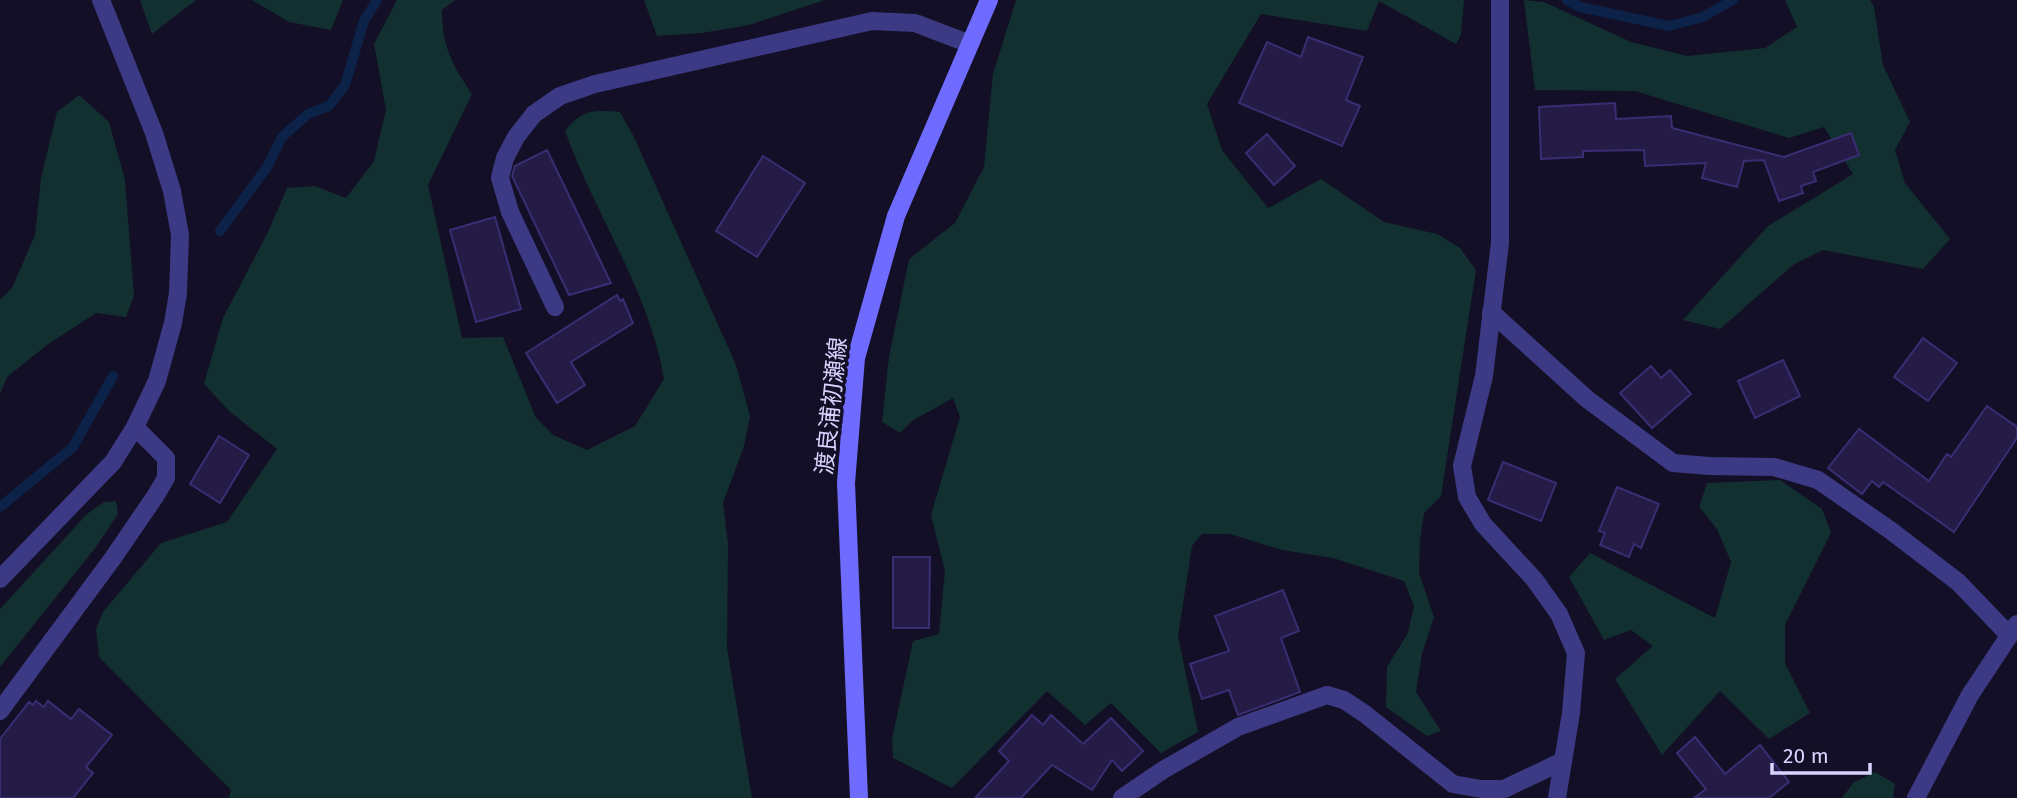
<svg xmlns="http://www.w3.org/2000/svg" width="2017" height="798" font-family="'Fira Sans','Noto Sans JP',sans-serif">
	<style>
		.green { fill: #12302f }
		.lines { fill: none; stroke-linecap: round; stroke-linejoin: round }
		.stream { stroke: #0c2248; stroke-width: 10 }
		.building { fill: #241b47; stroke: #3b2d73; stroke-width: 2 }
		.service { stroke: #3d3a85; stroke-width: 18 }
		.minor { stroke: #3d3a85; stroke-width: 18 }
		.tertiary { stroke: #3d3a85; stroke-width: 18 }
		.secondary { stroke: #6f6bff; stroke-width: 18 }
		.labels { text-anchor: middle; dominant-baseline: central; stroke-width: 7; stroke-linejoin: round; paint-order: stroke }
		.street-label { font-size: 23px; fill: #d9d4ff; stroke: #130f26 }
	</style>
	<rect width="100%" height="100%" fill="#130f26"/>
	<g class="green">
		<polygon points="140,0 196,0 152,34"/>
		<polygon points="252,0 343,0 331,30 289,22"/>
		<path d="M 397,0 L 455,0 L 442,10 C 442,47 452,64 472,94 L 428,185 L 462,338 L 503,337 L 536,418 L 553,435 L 587,450 L 635,426 L 664,379 C 649,290 595,215 565,131 C 582,109 594,110 620,112 L 634,137 L 736,365 L 750,416 L 744,446 L 723,503 L 728,544 L 727,648 L 752,798 L 229,798 L 231,790 L 99,657 L 96,629 L 103,612 L 161,543 L 227,522 L 277,449 L 229,411 L 204,384 L 223,318 L 268,232 L 287,188 L 315,186 L 346,198 L 374,161 L 386,110 L 374,44 Z"/>
		<polygon points="644,0 825,0 749,25 702,33 657,36"/>
		<polygon points="1016,0 1464,0 1461,34 1456,44 1379,1 1367,31 1261,14 1207,104 1222,150 1268,208 1321,179 1384,222 1437,234 1460,248 1476,270 1441,496 1424,513 1420,541 1419,573 1434,617 1422,654 1416,692 1441,731 1427,736 1386,707 1387,667 1408,633 1414,606 1404,581 1333,558 1282,550 1230,534 1202,534 1192,546 1178,636 1198,732 1161,753 1111,703 1085,725 1047,691 952,788 893,758 892,739 913,641 939,634 945,571 931,515 960,417 953,398 912,421 900,433 882,422 889,357 909,259 955,223 984,167 993,74"/>
		<polygon points="1524,0 1544,2 1631,42 1687,56 1765,48 1797,27 1785,0 1870,0 1874,7 1883,65 1910,122 1895,150 1905,183 1950,239 1923,269 1823,250 1793,265 1720,329 1683,320 1768,226 1853,174 1824,127 1789,138 1635,91 1535,90"/>
		<polygon points="79,95 109,122 125,180 134,296 126,317 96,313 47,345 7,377 0,394 0,300 12,288 35,235 41,178 57,112"/>
		<polygon points="1780,480 1822,509 1831,533 1785,625 1785,663 1810,713 1769,739 1720,691 1662,755 1615,679 1653,646 1631,630 1604,640 1569,577 1590,553 1715,618 1731,562 1717,529 1699,507 1707,483"/>
		<polygon points="116,501 118,514 96,547 0,667 0,609 87,514 104,502"/>
		<polygon points="1875,772 1895,784 1893,798 1842,798 1853,783"/>
	</g>
	<g class="lines">
		<g class="stream">
			<polyline points="1567,0 1580,7 1669,26 1703,17 1733,0"/>
			<polyline points="220,231 267,167 282,137 308,114 329,106 345,85 364,21 377,0"/>
			<polyline points="0,507 73,447 113,376"/>
		</g>
	</g>
	<g class="building">
		<polygon points="1308,37 1363,57 1346,100 1360,106 1342,146 1239,103 1267,42 1301,57"/>
		<polygon points="1615,103 1616,119 1671,116 1672,128 1784,157 1851,133 1859,155 1813,172 1816,181 1801,186 1803,193 1779,201 1764,160 1744,161 1737,187 1702,178 1706,163 1645,166 1644,150 1583,151 1583,157 1541,159 1539,107"/>
		<polygon points="1267,134 1295,166 1274,185 1246,153"/>
		<polygon points="547,150 611,283 569,295 512,176 515,166"/>
		<polygon points="763,156 805,183 757,257 716,231"/>
		<polygon points="495,217 521,309 476,322 450,230"/>
		<polygon points="617,295 620,301 623,299 633,323 571,362 585,385 557,403 526,353"/>
		<polygon points="1923,338 1957,363 1928,401 1894,377"/>
		<polygon points="1783,360 1800,396 1755,418 1738,381"/>
		<polygon points="1651,366 1661,378 1670,370 1691,394 1652,428 1620,393"/>
		<polygon points="1987,406 2017,427 2017,438 1954,532 1883,482 1879,487 1872,481 1862,494 1828,468 1859,429 1929,481 1947,454 1951,457"/>
		<polygon points="219,436 249,455 220,503 190,484"/>
		<polygon points="1503,462 1556,483 1541,521 1488,500"/>
		<polygon points="1617,487 1659,504 1641,548 1634,544 1629,557 1600,545 1605,533 1599,531"/>
		<polygon points="893,557 930,557 929,628 893,628"/>
		<polygon points="1283,590 1299,631 1281,638 1300,692 1238,715 1229,690 1202,699 1190,664 1229,651 1215,616"/>
		<polygon points="36,701 44,707 48,701 71,719 79,709 112,735 86,767 93,773 73,798 0,798 0,739 29,702 33,705"/>
		<polygon points="1032,715 1043,725 1051,715 1083,744 1111,718 1143,751 1122,771 1112,760 1092,790 1052,765 1021,798 975,798 1009,761 999,751"/>
		<polygon points="1695,737 1725,774 1760,745 1789,782 1769,798 1694,798 1706,789 1677,753"/>
	</g>
	<g class="lines">
		<g class="service">
			<polyline points="555,307 510,212 500,178 505,158 516,137 534,114 560,96 595,84 872,21 915,23 970,44"/>
			<polyline points="1122,798 1163,770 1238,727 1327,695 1344,700 1365,714 1453,784 1481,789 1504,789 1563,761"/>
		</g>
		<g class="minor">
			<polyline points="1500,0 1500,243 1484,376 1462,466 1467,497 1483,524 1534,579 1559,614 1576,653 1571,713 1557,798"/>
			<polyline points="1491,312 1587,399 1673,463 1709,466 1774,467 1818,480 1890,530 1958,582 2009,635"/>
			<polyline points="0,711 113,558 156,495 166,478 166,458 135,427"/>
			<polyline points="1916,798 1970,695 2017,624"/>
		</g>
		<polyline class="tertiary" points="0,579 113,462 135,427 157,381 173,323 178,293 180,235 172,191 154,133 101,0"/>
		<polyline class="secondary" points="859,798 846,483 856,358 896,216 989,0"/>
	</g>
	<g class="labels">
		<g class="street-label">
			<text transform="translate(831 406) rotate(-84)">渡良浦初瀬線</text>
		</g>
	</g>
	<path d="M1772 763v10h98v-10" fill="none" stroke="#d9d4ff" stroke-width="3.5"/>
	<text x="1783" y="763" font-size="21" fill="#d9d4ff" stroke="#130f26" stroke-width="5" paint-order="stroke">20 m</text>
</svg>
